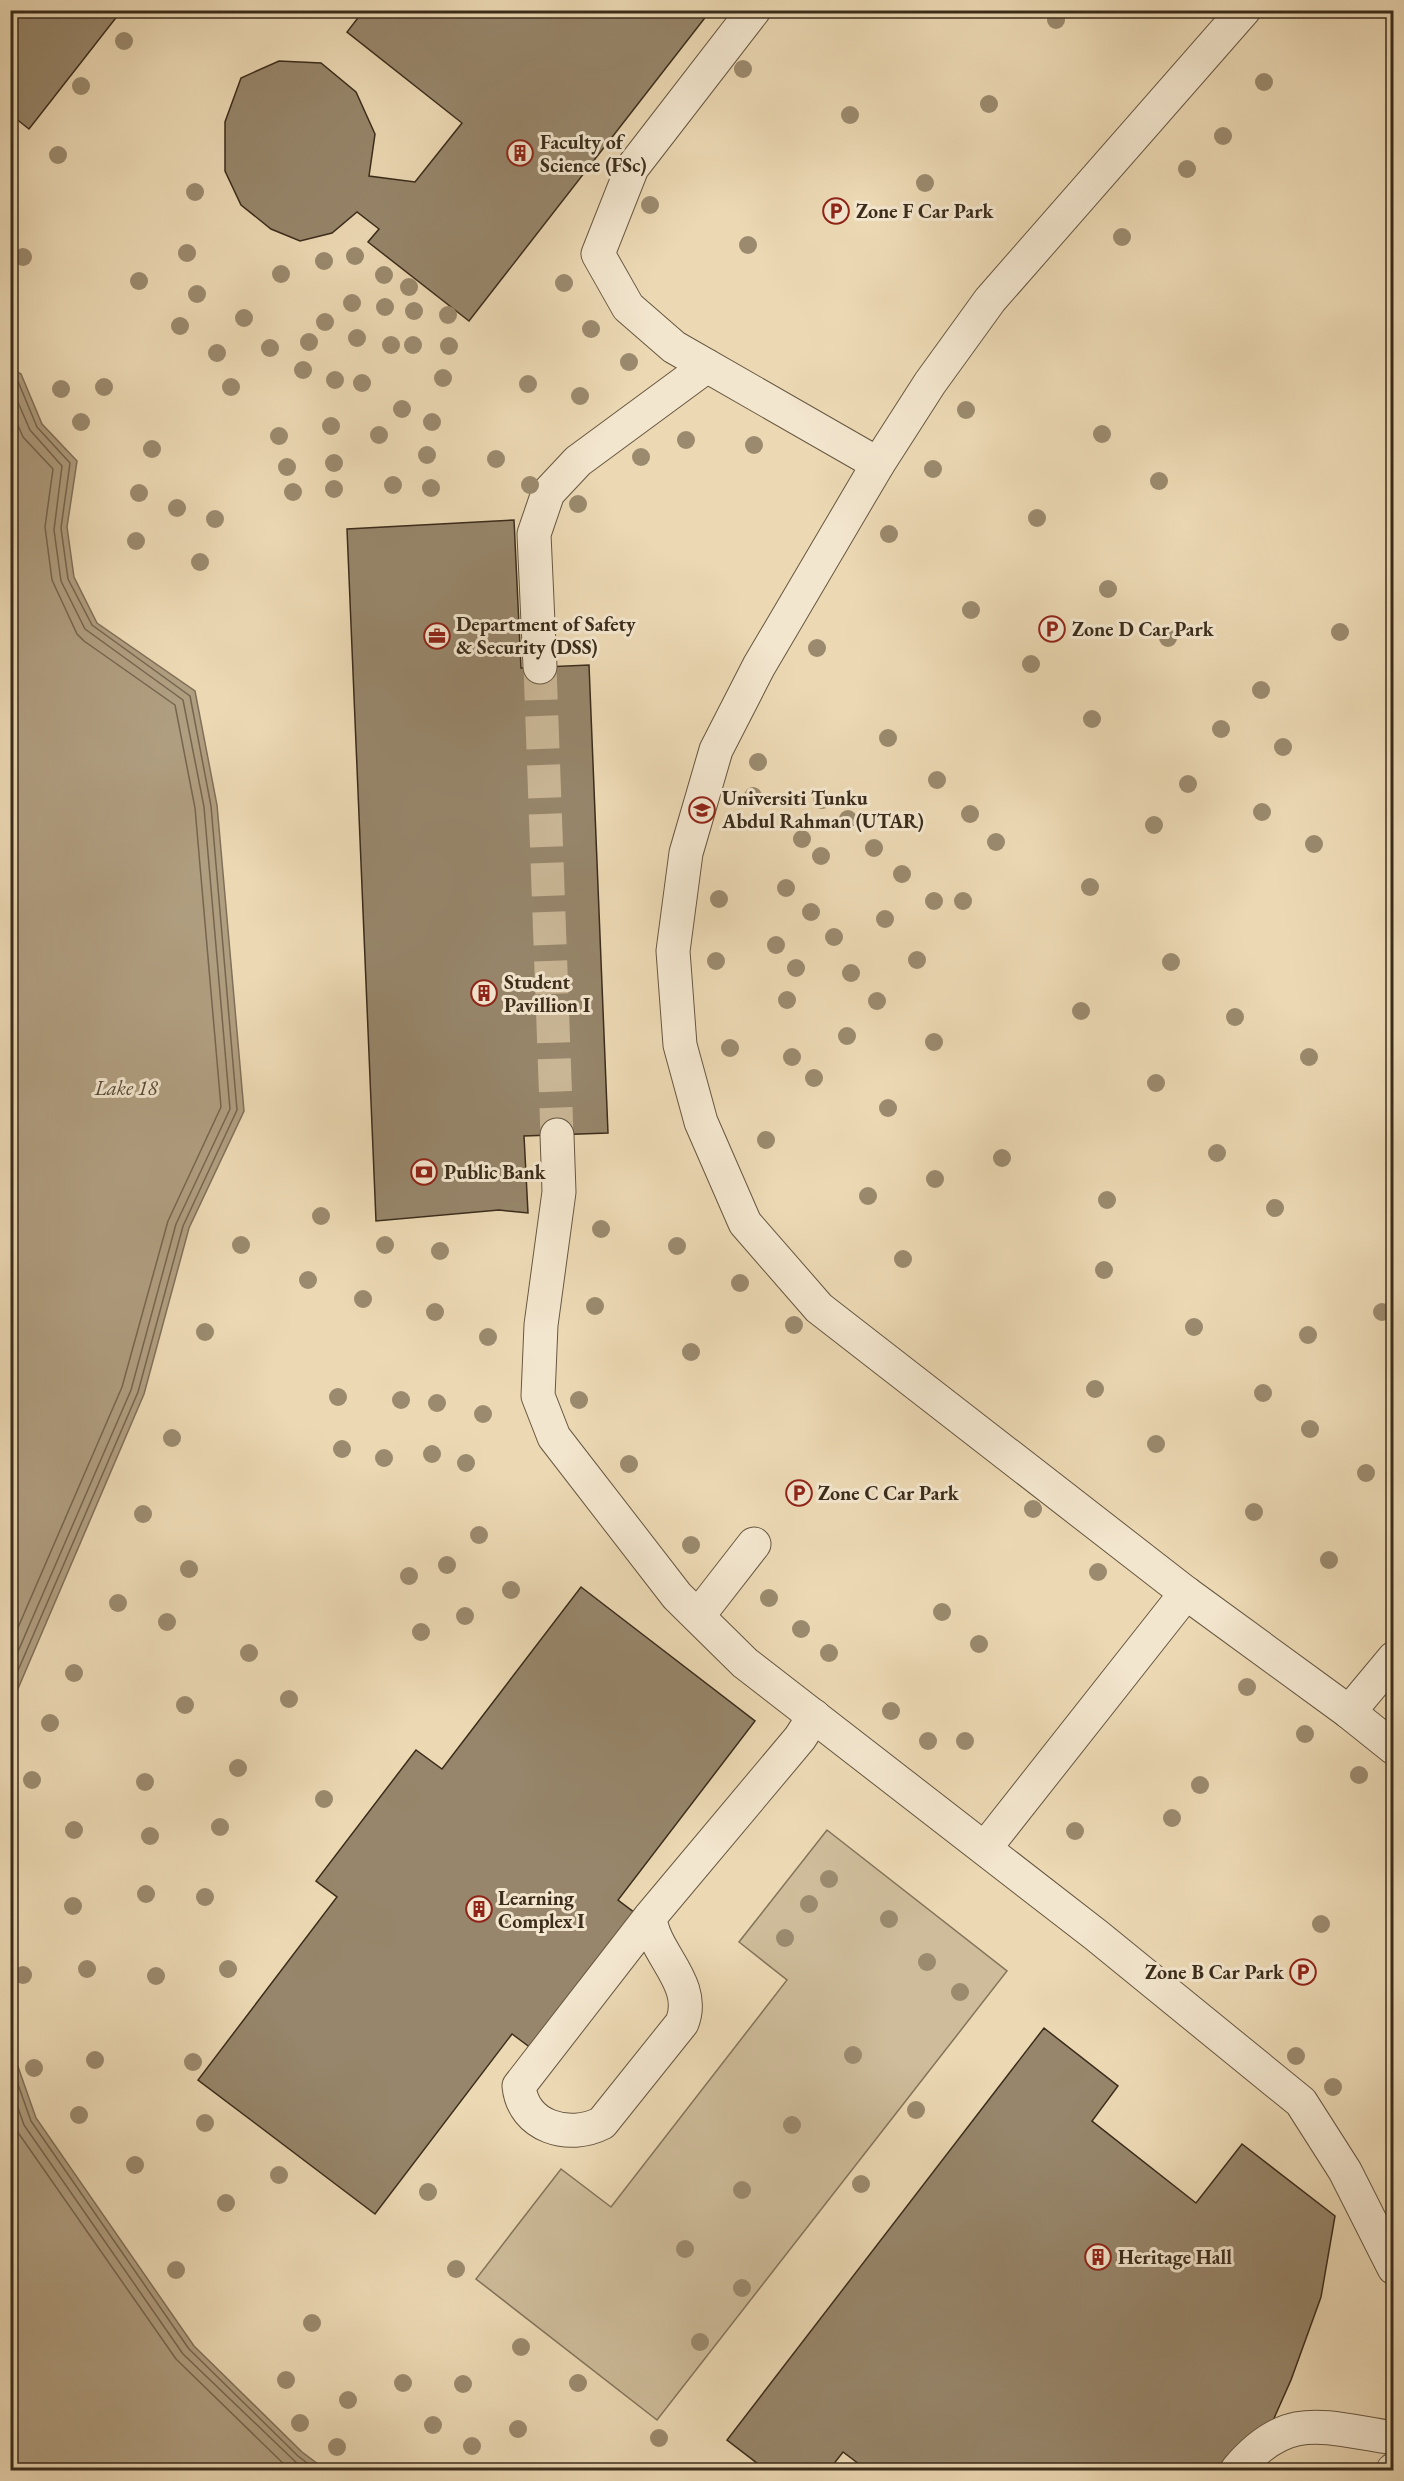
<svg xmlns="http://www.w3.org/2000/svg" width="1404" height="2481" font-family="'EB Garamond',serif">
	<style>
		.green { fill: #cebc9a; stroke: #84745a; stroke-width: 1.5 }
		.water { fill: #b09e80; stroke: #817058; stroke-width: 1.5 }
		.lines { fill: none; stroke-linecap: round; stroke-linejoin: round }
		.shore { stroke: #76654e; stroke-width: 1.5 }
		.building { fill: #97866b; stroke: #3b2c1b; stroke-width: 1.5 }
		.minor-tunnel { stroke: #c9b695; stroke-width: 33; stroke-dasharray: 33 16; stroke-linecap: butt }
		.minor-casing { stroke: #675741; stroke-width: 35 }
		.minor { stroke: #f3e6ce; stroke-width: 33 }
		.tree { fill: #9b8a6e }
		.labels { text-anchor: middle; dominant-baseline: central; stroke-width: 6; stroke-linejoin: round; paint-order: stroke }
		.poi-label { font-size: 20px; font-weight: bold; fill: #3b2c1b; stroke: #f3e6ce; text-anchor: start }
		.water-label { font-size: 21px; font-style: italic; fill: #584834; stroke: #f3e6ce }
	</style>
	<rect width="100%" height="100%" fill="#ecd9b4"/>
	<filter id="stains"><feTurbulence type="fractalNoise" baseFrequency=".00333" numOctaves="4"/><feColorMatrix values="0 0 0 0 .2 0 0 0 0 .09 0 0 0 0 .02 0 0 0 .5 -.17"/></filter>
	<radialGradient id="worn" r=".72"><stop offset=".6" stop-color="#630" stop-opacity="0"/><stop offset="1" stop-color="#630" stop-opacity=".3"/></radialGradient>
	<polygon class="green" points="827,1830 1007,1971 657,2420 476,2279 561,2169 611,2207 787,1980 739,1942"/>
	<g class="water">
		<polygon points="11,368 21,374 42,424 77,461 67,527 74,577 97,623 195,691 217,805 244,1111 189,1228 144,1394 11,1705"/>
		<polygon points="10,2044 36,2118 194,2346 302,2452 326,2470 11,2470"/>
	</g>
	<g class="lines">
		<g class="shore">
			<polyline points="10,375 17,379 37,427 70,463 61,528 68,579 92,625 190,696 211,806 237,1110 183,1226 138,1392 10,1689"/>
			<polyline points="10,384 30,430 62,466 54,530 61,581 85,629 183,700 204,807 230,1109 176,1224 131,1390 10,1670"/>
			<polyline points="10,407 23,437 53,469 45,527 52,580 77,634 84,641 175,705 195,808 221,1107 168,1221 122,1387 10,1646"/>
			<polyline points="10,2062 31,2121 189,2349 298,2456 316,2470"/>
			<polyline points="10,2085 24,2125 183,2354 304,2470"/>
			<polyline points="10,2113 17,2131 176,2359 290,2470"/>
		</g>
	</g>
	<g class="building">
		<polygon points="10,10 122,10 29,129 10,114"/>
		<polygon points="364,10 711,10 469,321 368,242 379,229 357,212 332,233 300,241 271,229 241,205 225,171 225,122 241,78 279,61 321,63 356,92 375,134 369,176 415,182 462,123 347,32"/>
		<polygon points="514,520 521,668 589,665 608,1133 524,1136 528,1213 499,1210 376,1221 347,529"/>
		<polygon points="581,1587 755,1721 618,1900 643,1919 539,2054 512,2034 375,2214 198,2080 337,1897 316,1881 416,1750 442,1769"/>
		<polygon points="1044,2028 1118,2086 1092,2121 1196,2203 1242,2144 1335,2216 1321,2297 1291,2380 1263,2443 1237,2470 867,2470 843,2452 829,2470 766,2470 727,2440"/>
	</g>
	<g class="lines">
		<polyline class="minor-tunnel" points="540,667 557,1135"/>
		<g class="minor-casing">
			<g id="minor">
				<polyline points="754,10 632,168 598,254 628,307 674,347 878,464"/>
				<polyline points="1244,10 990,300 930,383 878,464 759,666 716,750 686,853 673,951 680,1045 701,1122 745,1223 819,1308 1186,1593 1349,1712 1394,1748"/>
				<polyline points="540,667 534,534 548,493 578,461 707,366"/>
				<polyline points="557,1135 559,1192 541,1325 538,1396 554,1437 677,1596 745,1663 1096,1935 1301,2102 1345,2171 1394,2268"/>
				<polyline points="698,1616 754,1544"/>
				<polyline points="1349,1712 1394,1658"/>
				<polyline points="985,1848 1186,1593"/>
				<path d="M 650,1917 C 653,1954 698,1983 682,2023 L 602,2123 C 569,2140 523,2127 519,2086 L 650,1917 L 800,1738 L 814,1716"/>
				<path d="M 1237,2470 C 1288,2409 1324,2428 1394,2438"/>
				<polyline points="1393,2470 1394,2470"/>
			</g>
		</g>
		<use href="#minor" class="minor"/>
	</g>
	<g class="tree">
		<circle cx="1056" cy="20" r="9"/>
		<circle cx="124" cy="41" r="9"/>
		<circle cx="743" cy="69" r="9"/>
		<circle cx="1264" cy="82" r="9"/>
		<circle cx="81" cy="86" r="9"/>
		<circle cx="989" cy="104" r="9"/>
		<circle cx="850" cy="115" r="9"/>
		<circle cx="1223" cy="136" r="9"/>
		<circle cx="58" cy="155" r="9"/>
		<circle cx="1187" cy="169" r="9"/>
		<circle cx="925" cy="183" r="9"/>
		<circle cx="195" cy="192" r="9"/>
		<circle cx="650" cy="205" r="9"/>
		<circle cx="1122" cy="237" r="9"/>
		<circle cx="748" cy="245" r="9"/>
		<circle cx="187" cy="253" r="9"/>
		<circle cx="355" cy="256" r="9"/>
		<circle cx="23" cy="257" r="9"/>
		<circle cx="324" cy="261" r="9"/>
		<circle cx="281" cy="274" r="9"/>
		<circle cx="384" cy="275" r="9"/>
		<circle cx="139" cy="281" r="9"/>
		<circle cx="564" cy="283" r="9"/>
		<circle cx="409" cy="287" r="9"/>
		<circle cx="197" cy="294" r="9"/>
		<circle cx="352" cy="303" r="9"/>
		<circle cx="385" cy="307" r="9"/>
		<circle cx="414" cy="311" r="9"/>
		<circle cx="448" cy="315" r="9"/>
		<circle cx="244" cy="318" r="9"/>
		<circle cx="325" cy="322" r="9"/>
		<circle cx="180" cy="326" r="9"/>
		<circle cx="591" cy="329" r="9"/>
		<circle cx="357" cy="338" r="9"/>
		<circle cx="309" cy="342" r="9"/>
		<circle cx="391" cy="345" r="9"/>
		<circle cx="413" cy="345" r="9"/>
		<circle cx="449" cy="346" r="9"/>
		<circle cx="270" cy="348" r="9"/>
		<circle cx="217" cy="353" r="9"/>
		<circle cx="629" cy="362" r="9"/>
		<circle cx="303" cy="370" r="9"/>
		<circle cx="443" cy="378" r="9"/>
		<circle cx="335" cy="380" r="9"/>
		<circle cx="362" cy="383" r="9"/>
		<circle cx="528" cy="384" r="9"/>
		<circle cx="104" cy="387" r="9"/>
		<circle cx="231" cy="387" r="9"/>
		<circle cx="61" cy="389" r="9"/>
		<circle cx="580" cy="396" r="9"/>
		<circle cx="402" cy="409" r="9"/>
		<circle cx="966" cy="410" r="9"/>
		<circle cx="81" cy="422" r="9"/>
		<circle cx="432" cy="422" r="9"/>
		<circle cx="331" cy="426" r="9"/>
		<circle cx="1102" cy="434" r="9"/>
		<circle cx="379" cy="435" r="9"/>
		<circle cx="279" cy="436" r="9"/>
		<circle cx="686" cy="440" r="9"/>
		<circle cx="754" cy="445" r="9"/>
		<circle cx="152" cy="449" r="9"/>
		<circle cx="427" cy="455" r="9"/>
		<circle cx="641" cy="457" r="9"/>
		<circle cx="496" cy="459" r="9"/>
		<circle cx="334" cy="463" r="9"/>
		<circle cx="287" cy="467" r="9"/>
		<circle cx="933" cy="469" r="9"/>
		<circle cx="1159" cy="481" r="9"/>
		<circle cx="393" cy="485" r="9"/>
		<circle cx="530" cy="485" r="9"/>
		<circle cx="431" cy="488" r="9"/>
		<circle cx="334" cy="489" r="9"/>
		<circle cx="293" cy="492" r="9"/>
		<circle cx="139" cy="493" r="9"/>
		<circle cx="578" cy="504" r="9"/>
		<circle cx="177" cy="508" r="9"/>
		<circle cx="1037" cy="518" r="9"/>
		<circle cx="215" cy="519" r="9"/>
		<circle cx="889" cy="534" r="9"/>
		<circle cx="136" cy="541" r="9"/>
		<circle cx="200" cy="562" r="9"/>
		<circle cx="1108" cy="589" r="9"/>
		<circle cx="971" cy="610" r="9"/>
		<circle cx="1340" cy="632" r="9"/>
		<circle cx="1168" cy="638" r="9"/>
		<circle cx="817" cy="648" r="9"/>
		<circle cx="1031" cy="664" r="9"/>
		<circle cx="1261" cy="690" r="9"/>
		<circle cx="1092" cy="719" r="9"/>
		<circle cx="1221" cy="729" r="9"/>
		<circle cx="888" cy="738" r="9"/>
		<circle cx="1283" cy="747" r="9"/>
		<circle cx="758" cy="762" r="9"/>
		<circle cx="937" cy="780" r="9"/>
		<circle cx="1188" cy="784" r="9"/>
		<circle cx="753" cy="796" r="9"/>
		<circle cx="822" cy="800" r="9"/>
		<circle cx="1262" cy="812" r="9"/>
		<circle cx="970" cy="814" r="9"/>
		<circle cx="848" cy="819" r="9"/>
		<circle cx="1154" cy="825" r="9"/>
		<circle cx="802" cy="839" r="9"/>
		<circle cx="996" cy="842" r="9"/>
		<circle cx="1314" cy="844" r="9"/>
		<circle cx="874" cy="848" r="9"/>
		<circle cx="821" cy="856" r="9"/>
		<circle cx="902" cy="874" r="9"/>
		<circle cx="1090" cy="887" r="9"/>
		<circle cx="786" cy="888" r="9"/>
		<circle cx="719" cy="899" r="9"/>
		<circle cx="934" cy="901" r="9"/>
		<circle cx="963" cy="901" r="9"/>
		<circle cx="811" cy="912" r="9"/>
		<circle cx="885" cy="919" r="9"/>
		<circle cx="834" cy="937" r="9"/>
		<circle cx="776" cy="945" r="9"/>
		<circle cx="917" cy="960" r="9"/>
		<circle cx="716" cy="961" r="9"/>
		<circle cx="1171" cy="962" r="9"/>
		<circle cx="796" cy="968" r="9"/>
		<circle cx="851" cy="973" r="9"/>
		<circle cx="787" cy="1000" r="9"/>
		<circle cx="877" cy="1001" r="9"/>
		<circle cx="1081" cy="1011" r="9"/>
		<circle cx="1235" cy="1017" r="9"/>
		<circle cx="847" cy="1036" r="9"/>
		<circle cx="934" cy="1042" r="9"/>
		<circle cx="730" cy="1048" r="9"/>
		<circle cx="792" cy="1057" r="9"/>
		<circle cx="1309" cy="1057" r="9"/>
		<circle cx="814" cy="1078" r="9"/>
		<circle cx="1156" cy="1083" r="9"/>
		<circle cx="888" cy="1108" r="9"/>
		<circle cx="766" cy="1140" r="9"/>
		<circle cx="1217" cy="1153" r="9"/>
		<circle cx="1002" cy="1158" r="9"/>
		<circle cx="935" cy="1179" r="9"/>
		<circle cx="868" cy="1196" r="9"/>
		<circle cx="1107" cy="1200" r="9"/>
		<circle cx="1275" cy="1208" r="9"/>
		<circle cx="321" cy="1216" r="9"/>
		<circle cx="601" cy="1229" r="9"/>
		<circle cx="241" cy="1245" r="9"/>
		<circle cx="385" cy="1245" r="9"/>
		<circle cx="677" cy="1246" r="9"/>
		<circle cx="440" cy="1251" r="9"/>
		<circle cx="903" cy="1259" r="9"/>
		<circle cx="1104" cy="1270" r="9"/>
		<circle cx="308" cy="1280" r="9"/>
		<circle cx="740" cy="1283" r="9"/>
		<circle cx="363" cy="1299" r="9"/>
		<circle cx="595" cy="1306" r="9"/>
		<circle cx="435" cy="1312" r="9"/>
		<circle cx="1382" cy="1312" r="9"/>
		<circle cx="794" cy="1325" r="9"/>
		<circle cx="1194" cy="1327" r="9"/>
		<circle cx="205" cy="1332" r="9"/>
		<circle cx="1308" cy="1335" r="9"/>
		<circle cx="488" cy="1337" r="9"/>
		<circle cx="691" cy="1352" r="9"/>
		<circle cx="1095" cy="1389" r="9"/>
		<circle cx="1263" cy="1393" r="9"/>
		<circle cx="338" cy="1397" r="9"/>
		<circle cx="401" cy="1400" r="9"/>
		<circle cx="579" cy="1400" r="9"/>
		<circle cx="437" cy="1403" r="9"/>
		<circle cx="483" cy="1414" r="9"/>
		<circle cx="1310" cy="1429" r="9"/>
		<circle cx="172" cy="1438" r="9"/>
		<circle cx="1156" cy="1444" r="9"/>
		<circle cx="342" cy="1449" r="9"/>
		<circle cx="432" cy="1454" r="9"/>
		<circle cx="384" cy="1458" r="9"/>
		<circle cx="466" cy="1463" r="9"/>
		<circle cx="629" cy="1464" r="9"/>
		<circle cx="1366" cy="1473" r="9"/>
		<circle cx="1033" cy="1509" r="9"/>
		<circle cx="1254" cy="1512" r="9"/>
		<circle cx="143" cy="1514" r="9"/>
		<circle cx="479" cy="1535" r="9"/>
		<circle cx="691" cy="1545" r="9"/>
		<circle cx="1329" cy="1560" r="9"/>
		<circle cx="447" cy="1565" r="9"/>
		<circle cx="189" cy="1569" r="9"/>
		<circle cx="1098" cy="1572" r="9"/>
		<circle cx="409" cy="1576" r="9"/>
		<circle cx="511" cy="1590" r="9"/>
		<circle cx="769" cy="1598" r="9"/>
		<circle cx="118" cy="1603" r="9"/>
		<circle cx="942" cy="1612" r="9"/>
		<circle cx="465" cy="1616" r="9"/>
		<circle cx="167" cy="1622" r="9"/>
		<circle cx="801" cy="1629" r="9"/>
		<circle cx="421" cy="1632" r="9"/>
		<circle cx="979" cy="1644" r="9"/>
		<circle cx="249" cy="1653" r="9"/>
		<circle cx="829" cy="1653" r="9"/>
		<circle cx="74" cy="1673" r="9"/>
		<circle cx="1247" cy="1687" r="9"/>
		<circle cx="289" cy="1699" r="9"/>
		<circle cx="185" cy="1705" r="9"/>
		<circle cx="891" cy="1711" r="9"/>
		<circle cx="50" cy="1723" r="9"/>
		<circle cx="1305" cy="1734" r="9"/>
		<circle cx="928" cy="1741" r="9"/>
		<circle cx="965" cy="1741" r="9"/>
		<circle cx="238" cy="1768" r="9"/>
		<circle cx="1359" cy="1775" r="9"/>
		<circle cx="32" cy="1780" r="9"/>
		<circle cx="145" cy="1782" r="9"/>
		<circle cx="1200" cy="1785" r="9"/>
		<circle cx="324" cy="1799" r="9"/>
		<circle cx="1172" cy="1818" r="9"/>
		<circle cx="220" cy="1827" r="9"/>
		<circle cx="74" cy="1830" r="9"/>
		<circle cx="1075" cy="1831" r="9"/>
		<circle cx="150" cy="1836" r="9"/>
		<circle cx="829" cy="1879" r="9"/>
		<circle cx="146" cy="1894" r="9"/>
		<circle cx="205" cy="1897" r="9"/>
		<circle cx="809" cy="1904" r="9"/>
		<circle cx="73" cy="1906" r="9"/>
		<circle cx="889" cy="1919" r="9"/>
		<circle cx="1321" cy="1924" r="9"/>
		<circle cx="785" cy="1938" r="9"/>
		<circle cx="927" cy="1962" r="9"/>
		<circle cx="87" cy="1969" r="9"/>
		<circle cx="228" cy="1969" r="9"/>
		<circle cx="23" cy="1975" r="9"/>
		<circle cx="156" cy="1976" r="9"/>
		<circle cx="960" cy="1992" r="9"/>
		<circle cx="853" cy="2055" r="9"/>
		<circle cx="1296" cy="2056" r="9"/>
		<circle cx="95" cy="2060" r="9"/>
		<circle cx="193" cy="2062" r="9"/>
		<circle cx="34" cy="2068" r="9"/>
		<circle cx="1333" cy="2087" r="9"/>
		<circle cx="916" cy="2110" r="9"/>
		<circle cx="79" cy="2115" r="9"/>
		<circle cx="205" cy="2123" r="9"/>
		<circle cx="792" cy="2125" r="9"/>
		<circle cx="135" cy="2165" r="9"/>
		<circle cx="279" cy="2175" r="9"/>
		<circle cx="861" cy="2184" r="9"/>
		<circle cx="742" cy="2190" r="9"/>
		<circle cx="428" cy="2192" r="9"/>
		<circle cx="226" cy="2203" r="9"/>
		<circle cx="685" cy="2249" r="9"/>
		<circle cx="456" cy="2269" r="9"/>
		<circle cx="176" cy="2270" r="9"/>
		<circle cx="742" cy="2288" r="9"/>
		<circle cx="312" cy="2323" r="9"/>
		<circle cx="700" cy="2342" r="9"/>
		<circle cx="521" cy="2347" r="9"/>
		<circle cx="286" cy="2380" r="9"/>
		<circle cx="403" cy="2383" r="9"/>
		<circle cx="578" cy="2383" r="9"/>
		<circle cx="463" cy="2384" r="9"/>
		<circle cx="348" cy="2400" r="9"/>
		<circle cx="300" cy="2423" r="9"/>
		<circle cx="433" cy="2425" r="9"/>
		<circle cx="518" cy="2429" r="9"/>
		<circle cx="659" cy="2438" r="9"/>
		<circle cx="472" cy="2446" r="9"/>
		<circle cx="337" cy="2447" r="9"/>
	</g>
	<defs>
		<g id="building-ring" transform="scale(1.35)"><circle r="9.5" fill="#f3e6ce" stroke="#8f2418" stroke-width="1.5"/><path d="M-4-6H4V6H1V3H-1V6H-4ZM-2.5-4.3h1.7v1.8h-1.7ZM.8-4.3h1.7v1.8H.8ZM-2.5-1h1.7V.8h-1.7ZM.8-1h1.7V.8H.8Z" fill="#8f2418"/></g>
		<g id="parking-ring" transform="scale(1.35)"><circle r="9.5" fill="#f3e6ce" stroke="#8f2418" stroke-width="1.5"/><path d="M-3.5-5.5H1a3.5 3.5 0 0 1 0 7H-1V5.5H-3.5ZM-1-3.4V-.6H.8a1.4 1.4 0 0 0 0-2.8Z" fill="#8f2418"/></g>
		<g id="office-ring" transform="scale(1.35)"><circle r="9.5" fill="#f3e6ce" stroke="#8f2418" stroke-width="1.5"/><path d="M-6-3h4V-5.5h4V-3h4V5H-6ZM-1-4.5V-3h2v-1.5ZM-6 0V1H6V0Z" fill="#8f2418"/></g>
		<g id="university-ring" transform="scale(1.35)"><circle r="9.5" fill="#f3e6ce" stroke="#8f2418" stroke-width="1.5"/><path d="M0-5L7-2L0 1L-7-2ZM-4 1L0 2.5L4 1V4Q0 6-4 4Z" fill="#8f2418"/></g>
		<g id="bank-ring" transform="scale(1.35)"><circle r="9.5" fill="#f3e6ce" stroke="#8f2418" stroke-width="1.5"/><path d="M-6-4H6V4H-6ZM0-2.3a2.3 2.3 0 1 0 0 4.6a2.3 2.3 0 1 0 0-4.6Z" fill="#8f2418"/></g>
	</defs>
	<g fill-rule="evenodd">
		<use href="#building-ring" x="520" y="153"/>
		<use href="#parking-ring" x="836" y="211"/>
		<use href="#parking-ring" x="1052" y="629"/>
		<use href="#office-ring" x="437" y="636"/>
		<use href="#university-ring" x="702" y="810"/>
		<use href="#building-ring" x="484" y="993"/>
		<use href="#bank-ring" x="424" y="1172"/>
		<use href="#parking-ring" x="799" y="1493"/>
		<use href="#building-ring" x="479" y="1909"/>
		<use href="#parking-ring" x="1303" y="1972"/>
		<use href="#building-ring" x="1098" y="2257"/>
	</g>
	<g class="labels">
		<g class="poi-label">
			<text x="540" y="142">Faculty of<tspan x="540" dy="23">Science (FSc)</tspan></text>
			<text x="856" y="211">Zone F Car Park</text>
			<text x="456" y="624">Department of Safety<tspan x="456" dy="23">&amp; Security (DSS)</tspan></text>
			<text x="1072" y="629">Zone D Car Park</text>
			<text x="722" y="798">Universiti Tunku<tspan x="722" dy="23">Abdul Rahman (UTAR)</tspan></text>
			<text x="504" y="982">Student<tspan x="504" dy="23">Pavillion I</tspan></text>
			<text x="444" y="1172">Public Bank</text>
			<text x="818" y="1493">Zone C Car Park</text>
			<text x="498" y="1898">Learning<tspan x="498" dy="23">Complex I</tspan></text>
			<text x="1284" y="1972" text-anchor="end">Zone B Car Park</text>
			<text x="1118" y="2257">Heritage Hall</text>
		</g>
		<g class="water-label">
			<text x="126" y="1087">Lake 18</text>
		</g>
	</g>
	<rect width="1404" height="2481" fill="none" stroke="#ecd9b4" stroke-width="36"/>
	<rect x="12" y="12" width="1380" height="2457" fill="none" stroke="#3b2c1b" stroke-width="3"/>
	<rect x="18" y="18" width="1368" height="2445" fill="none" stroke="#3b2c1b" stroke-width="1.5"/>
	<rect width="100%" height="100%" filter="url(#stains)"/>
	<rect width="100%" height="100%" fill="url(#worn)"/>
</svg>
